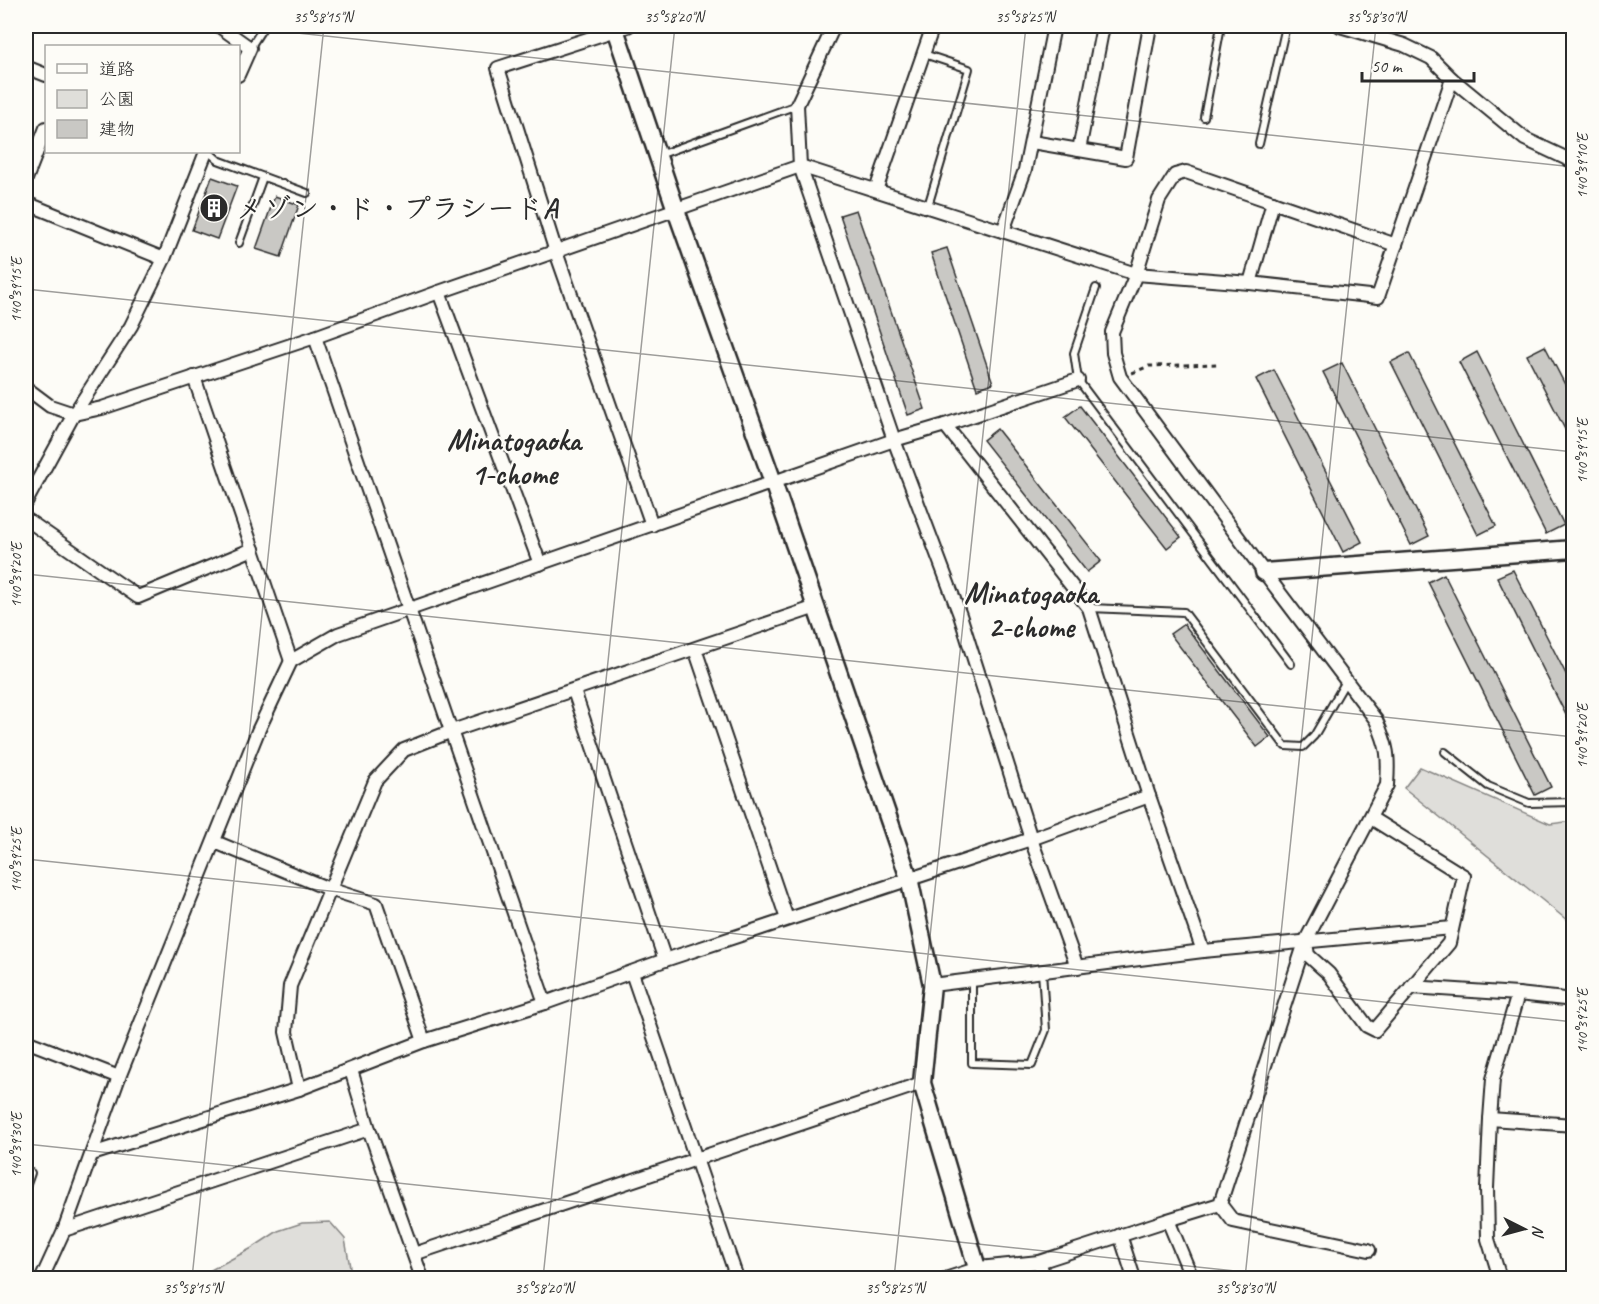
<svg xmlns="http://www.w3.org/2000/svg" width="1599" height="1304" font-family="Caveat,'Klee One',sans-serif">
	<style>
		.green { fill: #dfdeda; stroke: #858482; stroke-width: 1.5 }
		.building { fill: #c9c8c4; stroke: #2b2b2b; stroke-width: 1.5 }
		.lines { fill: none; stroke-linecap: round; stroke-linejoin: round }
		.lane-casing { stroke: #2b2b2b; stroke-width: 10 }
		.street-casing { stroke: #2b2b2b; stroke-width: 16 }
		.secondary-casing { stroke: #2b2b2b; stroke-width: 21 }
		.path { stroke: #2b2b2b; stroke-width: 3; stroke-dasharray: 4.5 4.5; stroke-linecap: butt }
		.lane { stroke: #fdfcf7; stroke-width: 6 }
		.street { stroke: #fdfcf7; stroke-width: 12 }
		.secondary { stroke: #fdfcf7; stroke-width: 16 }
		.ticks { fill: none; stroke: #2b2b2b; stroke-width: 1.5; stroke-opacity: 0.45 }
		.labels { text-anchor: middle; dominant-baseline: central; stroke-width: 4.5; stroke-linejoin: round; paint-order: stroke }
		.poi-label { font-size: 28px; font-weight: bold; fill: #2b2b2b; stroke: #fdfcf7; text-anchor: start }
		.neighbourhood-label { font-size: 30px; font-weight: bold; fill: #2b2b2b; stroke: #fdfcf7 }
		.neatline { fill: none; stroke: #2b2b2b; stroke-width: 2 }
		.ticks-label { font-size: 15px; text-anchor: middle; fill: #2b2b2b }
	</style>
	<rect width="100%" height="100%" fill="#fdfcf7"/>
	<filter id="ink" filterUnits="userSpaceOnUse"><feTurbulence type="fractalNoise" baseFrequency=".0167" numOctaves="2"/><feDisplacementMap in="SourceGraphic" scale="12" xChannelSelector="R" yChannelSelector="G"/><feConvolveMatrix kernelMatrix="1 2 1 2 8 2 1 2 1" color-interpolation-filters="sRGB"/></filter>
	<g filter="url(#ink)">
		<g class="green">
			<polygon points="1420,767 1550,824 1573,821 1573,925 1404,788"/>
			<polygon points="330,1222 345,1239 352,1278 196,1278 252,1248 278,1231 302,1223"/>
		</g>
		<g class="building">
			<polygon points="212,177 237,186 217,239 192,230"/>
			<polygon points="275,196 299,205 281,257 256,249"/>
			<polygon points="856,210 925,409 908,415 840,215"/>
			<polygon points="947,248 993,383 977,389 931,253"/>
			<polygon points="1545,346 1574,402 1574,447 1527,355"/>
			<polygon points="1477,352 1564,525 1546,534 1459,362"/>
			<polygon points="1409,353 1496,526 1478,535 1391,362"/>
			<polygon points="1342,363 1429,536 1411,545 1323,372"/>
			<polygon points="1274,370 1362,542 1343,552 1256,379"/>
			<polygon points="1080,406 1181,537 1167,548 1065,417"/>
			<polygon points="997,429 1101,561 1087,572 983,440"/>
			<polygon points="1513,570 1570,682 1574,681 1574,731 1497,577"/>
			<polygon points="1444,574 1551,787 1535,795 1428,582"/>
			<polygon points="1184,624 1270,737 1257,747 1170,634"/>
		</g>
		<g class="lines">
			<g class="lane-casing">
				<g id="lane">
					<polyline points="728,26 736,28 739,26"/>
					<polyline points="250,48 264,26"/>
					<polyline points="924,54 969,69 928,206"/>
					<polyline points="1204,117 1221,26"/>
					<polyline points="1259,144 1286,26"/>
					<polyline points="209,152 218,160 307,193"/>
					<polyline points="659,155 797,105"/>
					<polyline points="239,243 263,177"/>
					<polyline points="1096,288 1074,353 1078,380 1291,664"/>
					<polyline points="1090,608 1184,612 1285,746 1303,747 1314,736 1346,681"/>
					<polyline points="1445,752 1488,786 1529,803 1574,802"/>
					<polyline points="972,980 972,1063 1032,1065 1046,1030 1042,971"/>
					<polyline points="26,1187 31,1173"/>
				</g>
			</g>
			<g class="street-casing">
				<g id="street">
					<polyline points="219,26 250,48 238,75"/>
					<polyline points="628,26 498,68 556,252 652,525"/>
					<polyline points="834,26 797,105 800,166 894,440 960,615 1031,839 1077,967"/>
					<polyline points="1340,26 1404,45 1431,58 1452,79"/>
					<polyline points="26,67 46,75"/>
					<polyline points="1032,142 1126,158 1150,26"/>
					<polyline points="1079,150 1103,26"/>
					<polyline points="26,179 46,128"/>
					<polyline points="876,190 933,26"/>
					<polyline points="26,203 164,259"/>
					<polyline points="1003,231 1025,170 1054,26"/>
					<polyline points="1250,283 1273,202"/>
					<polyline points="439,292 540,564"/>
					<polyline points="315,337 545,1003"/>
					<polyline points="194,377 291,661"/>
					<polyline points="26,388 50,406 74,414 102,408 315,337 439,292 800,166 1136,274 1250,283 1378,297 1452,79 1525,139 1574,162"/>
					<polyline points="945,425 1089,608 1149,796 1203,951"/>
					<polyline points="26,502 74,414 131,326 164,259 206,152"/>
					<polyline points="26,519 138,597 253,549"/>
					<polyline points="695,649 787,919"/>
					<polyline points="574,691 665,960"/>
					<polyline points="215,842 329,889 376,904 424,1041"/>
					<polyline points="1306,943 1308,955 1329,974 1367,1026 1375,1030 1449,943 1464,876 1371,818"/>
					<polyline points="632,973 737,1278"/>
					<polyline points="932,985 1203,951 1452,928"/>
					<polyline points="1411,987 1518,994 1574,1000"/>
					<polyline points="26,1041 119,1077"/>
					<polyline points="351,1070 369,1129 422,1278"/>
					<polyline points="299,1089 286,1032 290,986 375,781 404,750 452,731 816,607"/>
					<polyline points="1490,1119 1574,1125"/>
					<polyline points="92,1154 299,1089 424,1041 545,1003 665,960 1031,839 1149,796"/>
					<polyline points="1220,1204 1233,1221 1369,1250"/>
					<path d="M 1168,1220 L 1220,1204 L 1305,942 L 1387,785 C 1389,756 1388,747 1376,720 L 1264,572 L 1120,377 L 1113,353 L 1112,332 L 1136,274 L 1159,200 L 1175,175 L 1186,172 L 1396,245"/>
					<polyline points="64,1230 369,1129"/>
					<polyline points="1120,1235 1134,1278"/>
					<polyline points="414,1254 922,1083"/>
					<polyline points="1039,1262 1045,1278"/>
					<polyline points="42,1278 64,1230 119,1077 258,731 291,661 338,634 894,440 945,425 1078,380"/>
					<polyline points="948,1278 979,1268 1039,1262 1168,1220 1192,1278"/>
					<polyline points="1500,1278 1488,1239 1487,1188 1490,1119 1493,1079 1518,994"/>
				</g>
			</g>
			<g class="secondary-casing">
				<g id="secondary">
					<polyline points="614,26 676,210 773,482 909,878 932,985 922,1083 980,1278"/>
					<polyline points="1264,572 1574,549"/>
				</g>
			</g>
			<polyline class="path" points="1132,373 1149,366 1219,364"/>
			<use href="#lane" class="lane"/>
			<use href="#street" class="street"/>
			<use href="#secondary" class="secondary"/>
		</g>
	</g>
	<path class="ticks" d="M 231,26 L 1574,167M 26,289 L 1574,452M 26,574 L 1574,737M 26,859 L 1574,1022M 26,1144 L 1302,1278M 192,1278 L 324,26M 543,1278 L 675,26M 894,1278 L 1026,26M 1245,1278 L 1376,26"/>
	<defs>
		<g id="building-disc" transform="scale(1.5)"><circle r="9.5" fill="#2b2b2b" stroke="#fdfcf7"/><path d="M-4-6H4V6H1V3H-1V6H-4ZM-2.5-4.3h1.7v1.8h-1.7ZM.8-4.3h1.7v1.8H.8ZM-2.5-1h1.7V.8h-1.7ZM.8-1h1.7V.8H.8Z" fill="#fff"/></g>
	</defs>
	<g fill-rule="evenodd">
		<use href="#building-disc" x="214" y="208"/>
	</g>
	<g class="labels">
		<g class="poi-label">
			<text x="235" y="208">メゾン・ド・プラシードA</text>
		</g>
		<g class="neighbourhood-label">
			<text x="514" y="440">Minatogaoka<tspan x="514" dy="34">1-chome</tspan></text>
			<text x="1031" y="593">Minatogaoka<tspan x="1031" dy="34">2-chome</tspan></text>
		</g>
	</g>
	<rect width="1599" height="1304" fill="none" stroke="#fdfcf7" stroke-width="66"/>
	<rect x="45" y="45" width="195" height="108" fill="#fdfcf7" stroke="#a9a8a5" stroke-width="1.5"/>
	<rect x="57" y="64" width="30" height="9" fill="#fdfcf7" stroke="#a9a8a5" stroke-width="1.5"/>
	<text x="99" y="75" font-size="18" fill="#2b2b2b">道路</text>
	<rect x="57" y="90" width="30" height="18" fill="#dfdeda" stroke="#a9a8a5" stroke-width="1.5"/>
	<text x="99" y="105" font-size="18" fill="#2b2b2b">公園</text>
	<rect x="57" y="120" width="30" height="18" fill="#c9c8c4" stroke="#a9a8a5" stroke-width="1.5"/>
	<text x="99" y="135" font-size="18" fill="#2b2b2b">建物</text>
	<g transform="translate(1524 1229) rotate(96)" stroke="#fdfcf7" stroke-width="4.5" paint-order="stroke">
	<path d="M0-4.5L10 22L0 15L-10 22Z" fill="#2b2b2b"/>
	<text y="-9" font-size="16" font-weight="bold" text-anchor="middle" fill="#2b2b2b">N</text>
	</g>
	<path d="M1362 72v9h112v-9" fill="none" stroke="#2b2b2b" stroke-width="3"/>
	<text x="1371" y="72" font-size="18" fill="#2b2b2b" stroke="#fdfcf7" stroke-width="4.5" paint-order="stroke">50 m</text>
	<rect x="33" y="33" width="1533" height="1238" class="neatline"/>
	<g class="ticks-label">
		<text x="323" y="22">35°58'15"N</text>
		<text x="674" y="22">35°58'20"N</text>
		<text x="1025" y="22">35°58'25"N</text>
		<text x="1376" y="22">35°58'30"N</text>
		<text transform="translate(1582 166) rotate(-90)" y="5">140°39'10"E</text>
		<text transform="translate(16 290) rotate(-90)" y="5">140°39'15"E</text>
		<text transform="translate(1582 451) rotate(-90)" y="5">140°39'15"E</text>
		<text transform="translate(16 575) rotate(-90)" y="5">140°39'20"E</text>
		<text transform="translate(1582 736) rotate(-90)" y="5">140°39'20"E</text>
		<text transform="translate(16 860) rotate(-90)" y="5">140°39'25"E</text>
		<text transform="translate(1582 1021) rotate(-90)" y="5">140°39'25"E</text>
		<text transform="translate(16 1145) rotate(-90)" y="5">140°39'30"E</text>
		<text x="193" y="1293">35°58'15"N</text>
		<text x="544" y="1293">35°58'20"N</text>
		<text x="895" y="1293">35°58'25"N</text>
		<text x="1245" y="1293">35°58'30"N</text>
	</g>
</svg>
